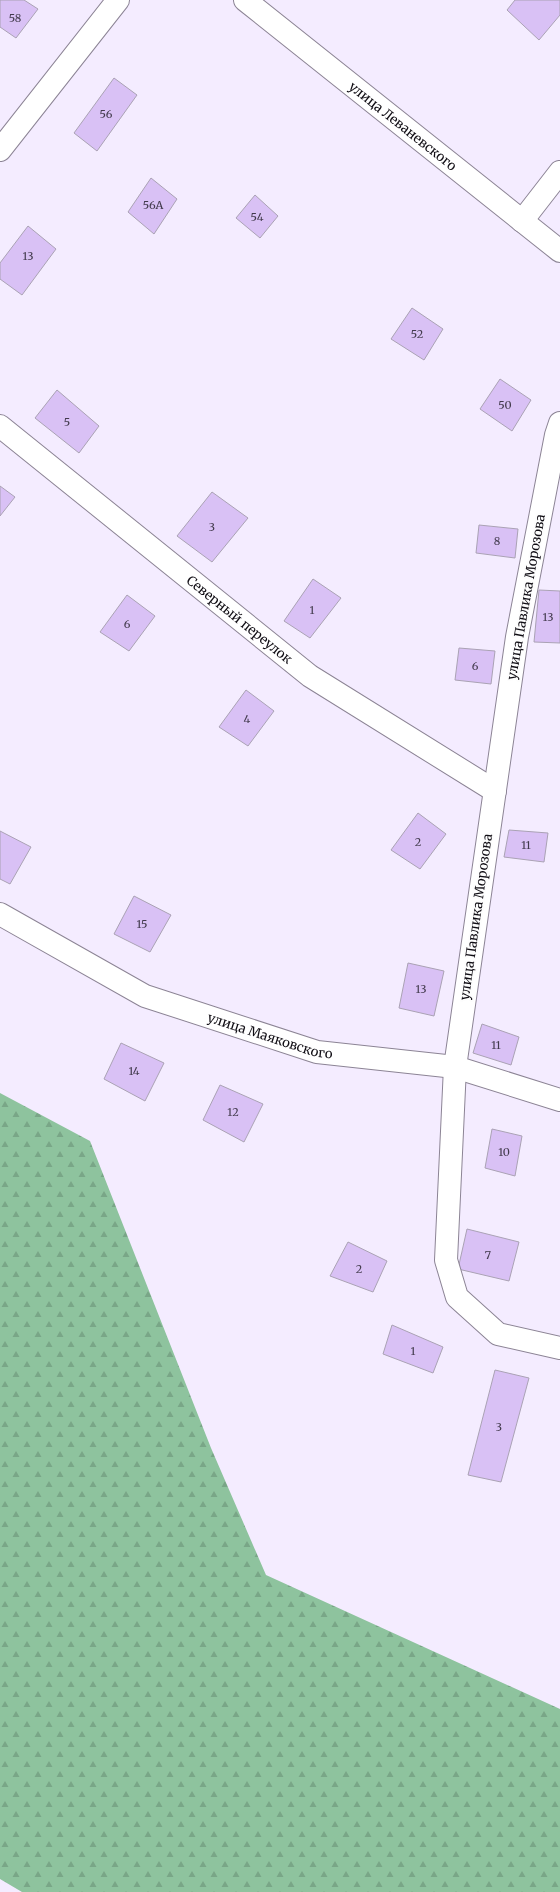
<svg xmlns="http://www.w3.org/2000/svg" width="560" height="1892" font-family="Merriweather,serif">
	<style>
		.forest { fill: url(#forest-firs) }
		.building { fill: #d9c1f5; stroke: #aaa2b4 }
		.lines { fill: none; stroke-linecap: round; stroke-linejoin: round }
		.street-casing { stroke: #8c8495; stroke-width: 24 }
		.secondary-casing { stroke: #8c8495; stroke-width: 24 }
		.street { stroke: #fff; stroke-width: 22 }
		.secondary { stroke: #fff; stroke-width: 22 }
		.labels { text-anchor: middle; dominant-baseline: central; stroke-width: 4; stroke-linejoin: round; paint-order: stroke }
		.number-label { font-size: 11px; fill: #423a4c }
		.street-label { font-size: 13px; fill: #100d14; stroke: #fdfdfd }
	</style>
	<defs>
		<pattern id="forest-firs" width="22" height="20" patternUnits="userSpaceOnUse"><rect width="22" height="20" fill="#8ec39e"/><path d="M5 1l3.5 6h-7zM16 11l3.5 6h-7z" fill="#79a687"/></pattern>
	</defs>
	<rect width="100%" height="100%" fill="#f4ecff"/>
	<polygon class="forest" points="0,1093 90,1141 211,1448 266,1575 560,1709 560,1892 22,1892 0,1879"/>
	<g class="building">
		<polygon points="0,0 24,0 38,9 16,38 0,27"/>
		<polygon points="515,0 560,0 560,15 539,40 507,10"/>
		<polygon points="114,78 137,95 97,151 74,133"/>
		<polygon points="151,178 177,199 154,234 128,212"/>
		<polygon points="255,195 278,216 260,238 236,218"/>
		<polygon points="28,226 56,249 22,295 0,279 0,263"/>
		<polygon points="412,308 443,329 424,360 391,339"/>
		<polygon points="500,379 531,400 512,431 480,409"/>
		<polygon points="57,390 99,426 79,453 35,418"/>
		<polygon points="0,486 15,497 0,516"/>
		<polygon points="212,492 248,518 212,562 177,536"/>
		<polygon points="479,525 518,529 515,558 476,553"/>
		<polygon points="313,579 341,598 310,638 284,621"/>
		<polygon points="539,590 560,591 560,643 534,642"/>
		<polygon points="127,595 155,616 129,651 100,632"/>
		<polygon points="459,648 495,651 491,684 455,680"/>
		<polygon points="246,690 274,711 248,746 219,727"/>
		<polygon points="418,813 446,834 420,869 391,850"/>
		<polygon points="509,830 548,833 544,862 504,857"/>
		<polygon points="0,831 31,847 10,884 0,879"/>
		<polygon points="134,896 171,915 150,952 114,934"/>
		<polygon points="408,963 444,971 434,1016 399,1008"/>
		<polygon points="482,1024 519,1037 511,1065 473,1053"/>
		<polygon points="121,1043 164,1063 145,1101 104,1079"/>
		<polygon points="220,1085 263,1104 244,1142 203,1120"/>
		<polygon points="492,1129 522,1136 515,1176 485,1168"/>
		<polygon points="467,1229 519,1242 509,1281 458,1269"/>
		<polygon points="348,1242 387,1261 373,1292 330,1276"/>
		<polygon points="392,1325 443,1347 433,1373 383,1354"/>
		<polygon points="495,1370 529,1378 501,1482 468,1475"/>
	</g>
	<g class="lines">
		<g class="street-casing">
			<g id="street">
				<polyline points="0,150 118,0"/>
				<polyline points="522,221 560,172"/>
				<polyline points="560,423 556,435 517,637 455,1067 446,1260 457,1297 498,1334 560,1348"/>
				<path id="s1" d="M 0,426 L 310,676 L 495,791"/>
				<path id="s2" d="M 0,914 L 145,996 L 317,1052 L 455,1067 L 560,1100"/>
			</g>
		</g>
		<g class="secondary-casing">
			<g id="secondary">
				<path id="s3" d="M 245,0 L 560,251"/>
			</g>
		</g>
		<use href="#street" class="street"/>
		<use href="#secondary" class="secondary"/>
	</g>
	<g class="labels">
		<g class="number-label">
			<text x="15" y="18">58</text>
			<text x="106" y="114">56</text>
			<text x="153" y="205">56А</text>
			<text x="257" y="217">54</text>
			<text x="28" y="256">13</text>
			<text x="417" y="334">52</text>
			<text x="505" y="405">50</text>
			<text x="67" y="422">5</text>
			<text x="212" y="527">3</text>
			<text x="497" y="541">8</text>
			<text x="312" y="610">1</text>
			<text x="548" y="617">13</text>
			<text x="127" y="624">6</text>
			<text x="475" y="666">6</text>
			<text x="247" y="719">4</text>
			<text x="418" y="842">2</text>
			<text x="526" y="845">11</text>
			<text x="142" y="924">15</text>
			<text x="421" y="989">13</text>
			<text x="496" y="1045">11</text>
			<text x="134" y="1071">14</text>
			<text x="233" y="1112">12</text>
			<text x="504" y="1152">10</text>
			<text x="488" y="1255">7</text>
			<text x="359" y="1269">2</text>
			<text x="413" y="1351">1</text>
			<text x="499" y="1427">3</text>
		</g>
		<g class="street-label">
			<text stroke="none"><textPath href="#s3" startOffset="202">улица Леваневского</textPath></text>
			<text transform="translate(526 597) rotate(-80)">улица Павлика Морозова</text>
			<text stroke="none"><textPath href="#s1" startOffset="308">Северный переулок</textPath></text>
			<text transform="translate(476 917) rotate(-82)">улица Павлика Морозова</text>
			<text stroke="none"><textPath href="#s2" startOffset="298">улица Маяковского</textPath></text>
		</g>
	</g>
</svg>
